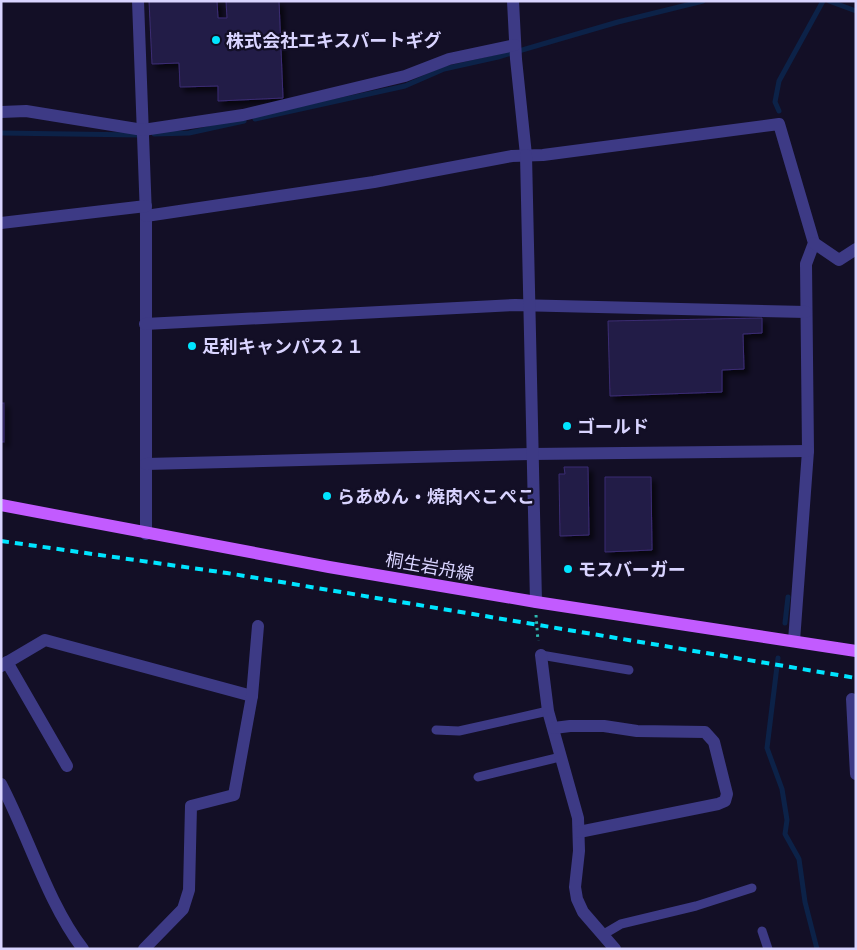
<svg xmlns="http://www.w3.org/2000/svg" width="857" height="950" font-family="Commissioner,'Noto Sans JP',sans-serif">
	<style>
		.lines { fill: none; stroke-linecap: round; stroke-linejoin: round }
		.stream { stroke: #0c2248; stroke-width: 5 }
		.building { fill: #241b47; stroke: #3b2d73; filter: url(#shadow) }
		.path { stroke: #2fb8b0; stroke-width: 3; stroke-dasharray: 2.5 4; stroke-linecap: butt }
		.service { stroke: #3d3a85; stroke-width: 9 }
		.minor { stroke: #3d3a85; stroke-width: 12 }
		.tertiary { stroke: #3d3a85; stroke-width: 12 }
		.primary { stroke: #c25bff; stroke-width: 12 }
		.rail { stroke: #00e5ff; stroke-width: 4; stroke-dasharray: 8 6; stroke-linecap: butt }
		.poi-dot { fill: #00e5ff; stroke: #130f26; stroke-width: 2 }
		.labels { text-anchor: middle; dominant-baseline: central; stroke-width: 4.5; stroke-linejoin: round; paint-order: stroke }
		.poi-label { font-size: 18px; font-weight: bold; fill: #d9d4ff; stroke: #130f26; text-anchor: start }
		.street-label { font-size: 18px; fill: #d9d4ff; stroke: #130f26 }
	</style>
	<defs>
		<filter id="shadow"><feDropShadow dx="4.5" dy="4.5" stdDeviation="2.5" flood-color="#0009"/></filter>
	</defs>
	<rect width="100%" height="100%" fill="#130f26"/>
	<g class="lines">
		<g class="stream">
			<polyline points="829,1 856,11"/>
			<polyline points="779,111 775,102 779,81 823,1"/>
			<polyline points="255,119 405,86 444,69 498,57 618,22 703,1"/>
			<polyline points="1,133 140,135"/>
			<polyline points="154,134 189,133 244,121"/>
			<polyline points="785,623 788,597"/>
			<polyline points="778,658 767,748 782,789 787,820 785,834 799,859 805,902 817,949"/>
		</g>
	</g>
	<g class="building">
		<polygon points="149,1 217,1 218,18 227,18 226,1 279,1 283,98 218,101 218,86 180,87 179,63 152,64"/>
		<polygon points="762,318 762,333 743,334 744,369 722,370 722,392 610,396 608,321"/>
		<rect x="1" y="403" width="3" height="39"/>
		<polygon points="564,467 588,467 589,535 560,536 559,474 565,474"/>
		<polygon points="605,477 651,477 652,550 605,552"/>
	</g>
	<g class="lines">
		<polyline class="path" points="536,615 538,641"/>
		<g class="service">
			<polyline points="541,655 629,670"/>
			<polyline points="436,730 459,731 548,711"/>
			<polyline points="478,777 560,757"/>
			<polyline points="762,931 768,949"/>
			<polyline points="604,934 621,924 696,906 752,888"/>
		</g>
		<g class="minor">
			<polyline points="138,1 146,216 146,534"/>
			<polyline points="513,1 516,59 526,155"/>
			<polyline points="1,112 26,111 143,130 243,115 405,76 449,59 515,45"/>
			<polyline points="146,216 374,182 512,156 543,155 779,124 814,243 806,264 808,451 794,641"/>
			<polyline points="1,223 146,206"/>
			<polyline points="814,243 839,260 856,249"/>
			<polyline points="145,324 515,305 806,312"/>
			<polyline points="146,464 531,454 808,451"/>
			<polyline points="541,655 548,711 578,818 579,851 575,887 577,899 583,912 615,949"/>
			<polyline points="7,662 67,766"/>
			<polyline points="1,666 45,640 252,696"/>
			<polyline points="852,699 856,774"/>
			<polyline points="554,728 570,726 604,726 637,731 705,732 714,742 727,794 725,801 718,804 579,832"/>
			<path d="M 1,784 C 28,835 48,904 83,949"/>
			<polyline points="144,949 183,909 189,890 191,806 234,795 252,696 258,626"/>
		</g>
		<polyline class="tertiary" points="526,155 536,602"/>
		<polyline class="primary" points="1,505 329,567 536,602 856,651"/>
		<polyline class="rail" points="1,541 227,573 856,678"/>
	</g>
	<g class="poi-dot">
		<circle cx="216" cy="40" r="5"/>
		<circle cx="192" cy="346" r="5"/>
		<circle cx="567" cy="426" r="5"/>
		<circle cx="327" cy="496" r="5"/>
		<circle cx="568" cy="569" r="5"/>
	</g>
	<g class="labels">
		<g class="poi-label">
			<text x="226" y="40">株式会社エキスパートギグ</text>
			<text x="202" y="346">足利キャンパス２１</text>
			<text x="577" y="426">ゴールド</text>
			<text x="337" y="496">らあめん・焼肉ぺこぺこ</text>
			<text x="578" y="569">モスバーガー</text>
		</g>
		<g class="street-label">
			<text transform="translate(430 566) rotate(10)">桐生岩舟線</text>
		</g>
	</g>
	<rect width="857" height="950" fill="none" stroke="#d9d4ff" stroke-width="5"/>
</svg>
